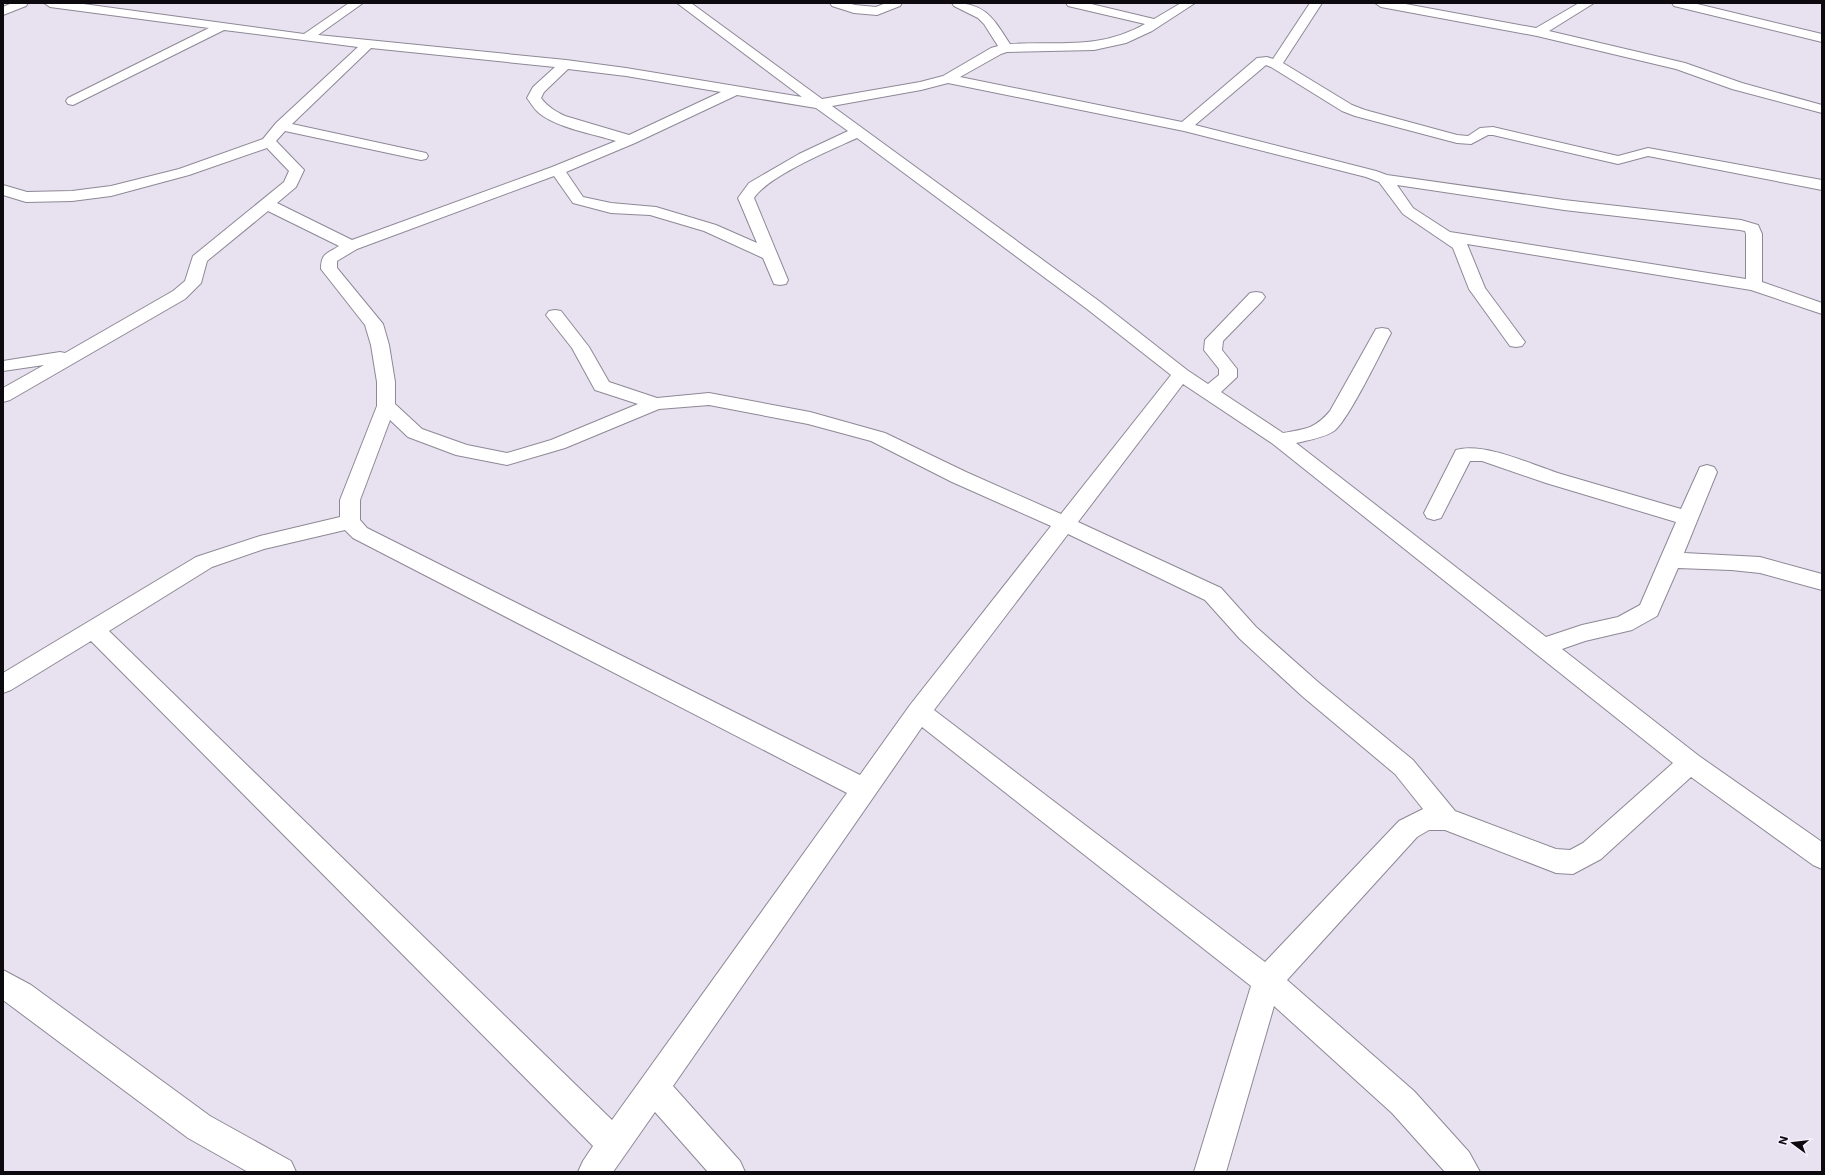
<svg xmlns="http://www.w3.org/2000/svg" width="1825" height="1175" font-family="Inter,sans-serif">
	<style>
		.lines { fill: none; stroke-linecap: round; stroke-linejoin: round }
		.minor-casing { stroke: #8e8896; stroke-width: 2 }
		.minor { fill: #fff; fill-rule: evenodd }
	</style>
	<rect width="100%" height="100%" fill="#e8e1f0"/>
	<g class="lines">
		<g class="minor-casing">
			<g id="minor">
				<polygon points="12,3 28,3 26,6 3,15 3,7"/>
				<path d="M 44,3 L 76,3 L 304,34 L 349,3 L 363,3 L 318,35 L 566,60 L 626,68 L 802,97 L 677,3 L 691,3 L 822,99 L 920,82 L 943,76 L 991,48 L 998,46 L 984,24 L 978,18 L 954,6 L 952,3 C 986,3 993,18 1010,44 C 1059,41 1099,50 1145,24 L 1068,6 L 1066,3 L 1087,3 L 1154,19 L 1181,3 L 1195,3 L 1152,31 L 1126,43 L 1094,50 L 1007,52 L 1001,54 L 960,77 L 1182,122 L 1257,58 L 1267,57 L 1273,59 L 1310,3 L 1322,3 L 1283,63 L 1352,105 L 1365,110 L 1457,135 L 1468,136 L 1480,128 L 1493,127 L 1618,156 L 1648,148 L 1822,180 L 1822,190 L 1648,156 L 1618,164 L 1493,135 L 1488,135 L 1471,144 L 1457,143 L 1355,116 L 1342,111 L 1271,67 L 1266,65 L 1195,125 L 1376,171 L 1387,175 L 1564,200 L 1741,220 L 1758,225 L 1762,234 L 1762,282 L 1822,303 L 1822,314 L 1751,290 L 1467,244 L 1485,288 L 1525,342 L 1522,346 L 1516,347 L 1510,346 L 1469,289 L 1453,248 L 1403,214 L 1379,182 L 1366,177 L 1184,131 L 948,83 L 921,90 L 832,106 L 1099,301 L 1187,370 L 1208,384 L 1219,375 L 1219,369 L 1204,350 L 1205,340 L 1250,293 L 1256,292 L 1262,293 L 1265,297 L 1262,301 L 1223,341 L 1222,350 L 1237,369 L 1237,377 L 1221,392 L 1283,433 C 1305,429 1315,429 1330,411 L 1376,329 L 1382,328 L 1388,329 L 1391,333 C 1381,352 1348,421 1334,431 C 1323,438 1309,440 1296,443 L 1546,637 L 1582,625 L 1618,617 L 1640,605 L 1676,522 L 1546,483 L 1482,461 L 1470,461 L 1441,518 L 1434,520 L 1427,518 L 1424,513 L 1456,450 C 1485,442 1532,465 1561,474 C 1601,486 1641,497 1681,509 L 1700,467 L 1707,465 L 1714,467 L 1717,472 L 1684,553 L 1760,557 L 1822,574 L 1822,590 L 1760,573 L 1731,570 L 1678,568 L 1657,616 L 1632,630 L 1585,641 L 1562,649 L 1699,756 L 1822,842 L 1822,869 L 1813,865 L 1691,777 L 1601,859 L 1573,874 L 1556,873 L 1445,830 L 1429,830 L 1417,837 L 1287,980 L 1414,1091 L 1469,1152 L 1480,1172 L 1445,1172 L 1392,1113 L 1274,1006 L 1226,1172 L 1194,1172 L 1251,986 L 922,727 L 673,1086 L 740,1161 L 745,1172 L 708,1172 L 655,1112 L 613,1172 L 578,1172 L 583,1161 L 593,1146 L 91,641 L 11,690 L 3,693 L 3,673 L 196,557 L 260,536 L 340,517 L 340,500 L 377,406 L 377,382 L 371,345 L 365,325 L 321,269 C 321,253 327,254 339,246 L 268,211 L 207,261 L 201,283 L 185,299 L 10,400 L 3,402 L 3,388 L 44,365 L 3,371 L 3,361 L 60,352 L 65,353 L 173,291 L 185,281 L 193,256 L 284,182 L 289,171 L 267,148 L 189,175 L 111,196 L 72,201 L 26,202 L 3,195 L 3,185 L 27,192 L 72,191 L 111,186 L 179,169 L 263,139 L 276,123 L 358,47 L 224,30 L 73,105 L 68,104 L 66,101 L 68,98 L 209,28 L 50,7 ZM 371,48 L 555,67 L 533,87 L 527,98 C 531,103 534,109 539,113 C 557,128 594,134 616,141 L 552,167 L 352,240 L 277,203 L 296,187 L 304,170 L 276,141 L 285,131 L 421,160 L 426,159 L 428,156 L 426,153 L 292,124 ZM 568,69 L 626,76 L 721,92 L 629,135 L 565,116 C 555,111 548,107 541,98 L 544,92 ZM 737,95 L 816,108 L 848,131 L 799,154 L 749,183 L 738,198 L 757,243 L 716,225 L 656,207 L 611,203 L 583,197 L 566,172 L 635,143 ZM 857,138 L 1087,309 L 1171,375 L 1061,514 L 966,472 L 885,433 L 810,412 L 709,393 L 657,398 L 609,382 L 589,347 L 561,311 L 555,310 L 549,311 L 546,315 L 572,348 L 595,390 L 638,404 L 551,440 L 507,453 L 467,445 L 422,429 L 395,404 L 395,382 L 389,345 L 383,324 L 337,268 L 337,261 L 357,249 L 554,176 L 573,203 L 611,213 L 650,215 L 704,231 L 763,258 L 774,284 L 780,285 L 786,284 L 788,280 L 754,198 C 768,176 831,150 857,138 ZM 1397,185 L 1564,210 L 1740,230 L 1745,231 L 1746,234 L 1746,279 L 1450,232 L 1413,208 ZM 1183,384 L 1273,444 L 1673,763 L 1583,843 L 1570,850 L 1556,849 L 1455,811 L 1413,760 L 1318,682 L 1256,627 L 1221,588 L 1078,522 ZM 709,405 L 808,424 L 871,441 L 952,482 L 1051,526 L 910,705 L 860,775 L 367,528 L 360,520 L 360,500 L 390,420 L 408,437 L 456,455 L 507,465 L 565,448 L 659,409 ZM 345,530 L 353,538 L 847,793 L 612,1120 L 109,631 L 212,567 L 264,549 ZM 1068,534 L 1205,600 L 1240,639 L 1302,696 L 1395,774 L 1423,809 L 1399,821 L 1265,962 L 934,710 Z"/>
				<polygon points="830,3 848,3 855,5 876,7 886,3 902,3 900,6 877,15 854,13 832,6"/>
				<polygon points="1375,3 1400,3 1536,28 1579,3 1594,3 1549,31 1685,63 1742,83 1822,105 1822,113 1732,89 1676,69 1537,36 1381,7"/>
				<polygon points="1672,3 1693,3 1822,34 1822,42 1674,6"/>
				<polygon points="3,970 31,985 210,1116 291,1161 296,1172 248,1172 188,1138 3,1000"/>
			</g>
		</g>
		<use href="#minor" class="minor"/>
	</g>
	<rect width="1825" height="1175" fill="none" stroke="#0d0a0f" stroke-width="8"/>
	<g transform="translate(1793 1143) rotate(285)" stroke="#f5effe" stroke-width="3" paint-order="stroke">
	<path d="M0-3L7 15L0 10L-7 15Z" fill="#0d0a0f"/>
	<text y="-6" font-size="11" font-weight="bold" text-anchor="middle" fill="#0d0a0f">N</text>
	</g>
</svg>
